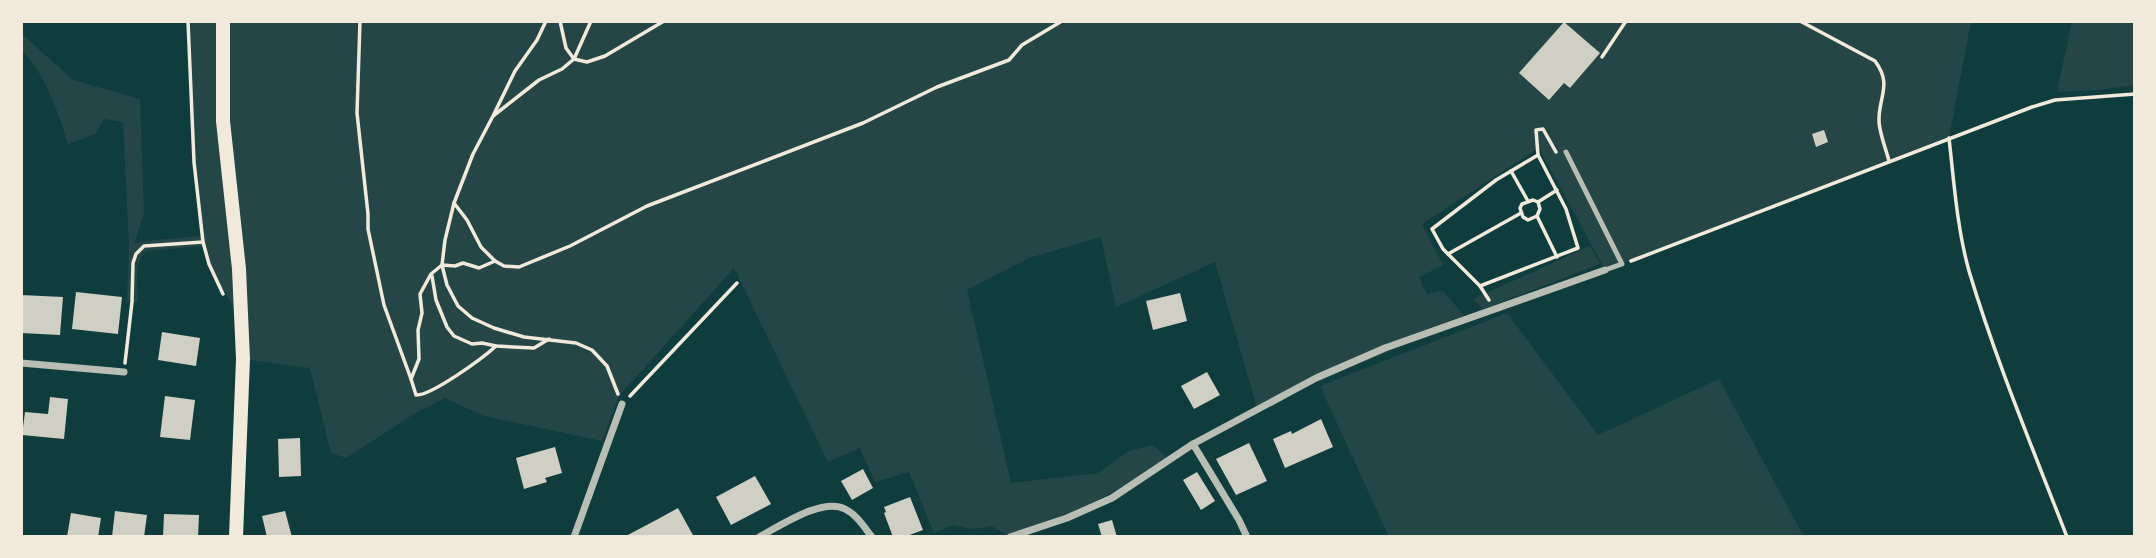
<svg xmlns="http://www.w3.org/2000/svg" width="2156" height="558" font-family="Jost,sans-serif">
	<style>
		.green { fill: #244646 }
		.building { fill: #cfcfc3 }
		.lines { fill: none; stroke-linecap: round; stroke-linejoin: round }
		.path { stroke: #f1e9da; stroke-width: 3.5 }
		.service { stroke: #b8beb3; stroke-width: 5 }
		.minor { stroke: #b8beb3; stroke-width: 7 }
		.secondary { stroke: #f1e9da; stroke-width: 14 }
	</style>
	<rect width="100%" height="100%" fill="#0f3d3e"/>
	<g class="green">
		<path d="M 188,21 L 1971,21 L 1949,138 L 1605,270 L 1539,148 L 1422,224 L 1443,265 L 1419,277 L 1427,294 L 1443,291 L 1466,318 L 1257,408 L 1215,262 L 1116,307 L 1101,237 L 1029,258 L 967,290 L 1011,483 L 1098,473 L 1129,451 L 1153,445 L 1169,460 L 1067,518 L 1010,537 L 992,526 L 973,529 L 953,525 L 934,533 L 909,472 L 875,482 L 860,448 L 828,462 L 734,268 L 619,396 L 602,441 L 484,416 L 445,398 L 414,414 L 346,458 L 331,453 L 310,368 L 243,359 L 242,322 L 209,264 L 204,246 L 146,251 C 133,263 138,285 138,302 L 127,302 L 129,245 L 123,122 L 104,119 L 95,134 L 68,144 C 58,111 45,74 21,49 L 21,33 L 73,80 L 140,99 L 144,213 L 134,244 L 144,241 L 202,236 L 194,162 Z"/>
		<polygon points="2072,21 2135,21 2135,85 2097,90 2057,92"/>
		<polygon points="1590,246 1600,264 1483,309 1473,299"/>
		<polygon points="1507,313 1598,435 1719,379 1804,537 1389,537 1320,386"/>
	</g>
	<g class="building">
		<polygon points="1564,22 1600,53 1570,88 1564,83 1549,100 1519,73"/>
		<polygon points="1824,130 1828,142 1816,147 1812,134"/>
		<polygon points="76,292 122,297 118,334 72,329"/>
		<polygon points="1180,293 1187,321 1153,330 1146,301"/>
		<polygon points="21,295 63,297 60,335 21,333"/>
		<polygon points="162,332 200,338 196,366 158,360"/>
		<polygon points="1207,372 1220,395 1194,409 1181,386"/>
		<polygon points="165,396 195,400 190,440 160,437"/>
		<polygon points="50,397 68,399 64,439 22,435 25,412 48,414"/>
		<polygon points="1321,419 1333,447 1285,468 1273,439 1291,431 1292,434"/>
		<polygon points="300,438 301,476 279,477 278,439"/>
		<polygon points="1249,443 1267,481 1236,495 1216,459"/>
		<polygon points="555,447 562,473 545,478 547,482 524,489 516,458"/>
		<polygon points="863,469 873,488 852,500 841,481"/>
		<polygon points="1197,472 1215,501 1201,510 1183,480"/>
		<polygon points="755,476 771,504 731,525 716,497"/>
		<polygon points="910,497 923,530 904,537 893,537 884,513 886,512 884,507"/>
		<polygon points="678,508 694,537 624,537 658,519"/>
		<polygon points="115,511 147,515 144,537 112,537"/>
		<polygon points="285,511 292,537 267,537 262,516"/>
		<polygon points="71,513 101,518 98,537 67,537"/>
		<polygon points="164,514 199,515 198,537 163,537"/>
		<polygon points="1112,520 1117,537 1102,537 1098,524"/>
	</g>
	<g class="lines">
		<g class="path">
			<polyline points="188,21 194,162 203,242 209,264 223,294"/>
			<polyline points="360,21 357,113 368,214 368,229 384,305 411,379"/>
			<polyline points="560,21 566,48 574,59 587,62 605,56 664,21"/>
			<polyline points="591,21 574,59 562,69 539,80 493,116 473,154 454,203 445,240 442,265 447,285 458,306 472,318 494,328 524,337 576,343 592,350 607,366 618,394"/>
			<path d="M 1800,21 L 1875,61 C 1893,85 1878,97 1879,122 C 1880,135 1886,149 1889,161"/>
			<polyline points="1602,57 1626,21"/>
			<polyline points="494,114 515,71 537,40 546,21"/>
			<path d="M 1949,138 C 1954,182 1957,228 1969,271 C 1996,361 2033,449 2067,537"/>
			<polyline points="1511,171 1528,201"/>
			<polyline points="1538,202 1557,190"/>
			<polyline points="454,203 467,220 481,247 495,261 504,266 519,267 570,246 647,206 863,123 937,87 1009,60 1022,45 1062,21"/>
			<polyline points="1537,216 1528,220 1523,217 1520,208 1522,204 1533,200 1538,202 1540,209 1537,216 1557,257"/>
			<polyline points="1448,254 1521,213"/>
			<path d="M 495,261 L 479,268 L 463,263 L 455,266 L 442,265 L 431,274 L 420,294 L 422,313 L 418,330 L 419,359 L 411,379 L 416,395 C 431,396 483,358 496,346"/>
			<polyline points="1631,261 2032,107 2055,100 2135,94"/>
			<polyline points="432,276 436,300 447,327 454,336 472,344 482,343 496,346 534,348 549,339"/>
			<polyline points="1480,286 1443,249 1432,229 1496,180 1538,155"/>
			<polyline points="1489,300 1480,286 1578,248 1566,209 1538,155 1536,130 1543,129 1556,152"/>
			<polyline points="125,363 132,302 133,263 136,254 144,246 203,242"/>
			<polyline points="630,396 737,283"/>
		</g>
		<polyline class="service" points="1566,152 1622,264 1605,270"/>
		<g class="minor">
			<polyline points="21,363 124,372"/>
			<polyline points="1193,444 1239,520 1247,537"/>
			<polyline points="574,537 622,404"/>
			<path d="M 759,537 C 780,526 822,497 845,509 C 857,515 864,527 872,537"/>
			<polyline points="1010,537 1067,518 1112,498 1193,444 1316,378 1385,348 1605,270"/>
		</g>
		<polyline class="secondary" points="223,21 223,121 239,269 243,359 236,537"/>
	</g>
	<rect width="2156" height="558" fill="none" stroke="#f1e9da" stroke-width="46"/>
</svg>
